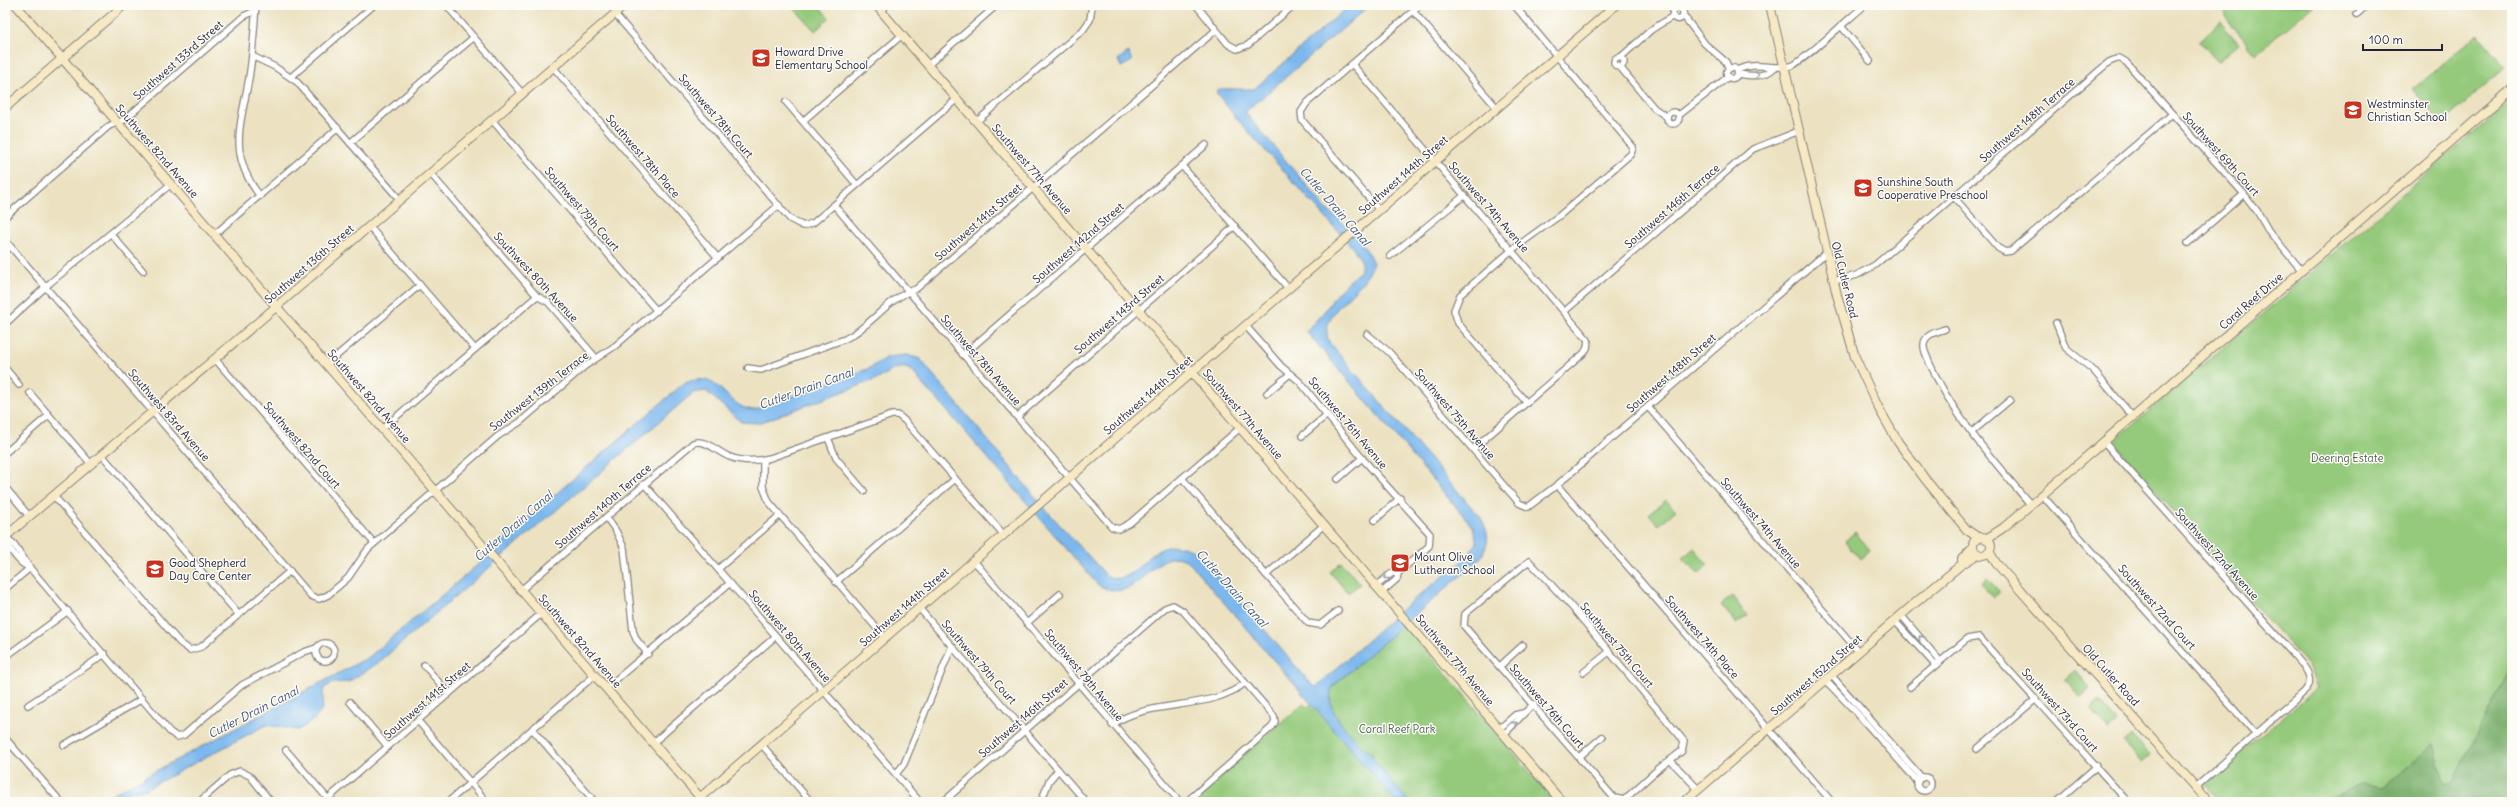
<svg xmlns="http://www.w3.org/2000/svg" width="2517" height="807" font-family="Delius,sans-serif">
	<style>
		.green { fill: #95ca7b; stroke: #5c765b }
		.forest { fill: #78ae6b; stroke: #4d6853 }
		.water { fill: #7bb8ee; stroke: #4e6d94 }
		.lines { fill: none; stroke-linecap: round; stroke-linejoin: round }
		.street-casing { stroke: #87827e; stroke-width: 8 }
		.secondary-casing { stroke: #87827e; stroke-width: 10 }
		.street { stroke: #fff; stroke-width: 5.5 }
		.secondary { stroke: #f7e9c3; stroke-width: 8 }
		.oneway { stroke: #9c9ca7 }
		.labels { text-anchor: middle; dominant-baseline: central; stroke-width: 3; stroke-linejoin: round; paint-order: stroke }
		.poi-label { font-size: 11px; fill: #22223b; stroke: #fdfcf7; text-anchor: start }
		.street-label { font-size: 11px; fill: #22223b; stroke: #fdfcf7 }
		.park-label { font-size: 11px; fill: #4a5d51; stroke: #fdfcf7 }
		.water-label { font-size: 12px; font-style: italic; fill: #41567a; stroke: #fdfcf7 }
	</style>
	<rect width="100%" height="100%" fill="#fdfcf7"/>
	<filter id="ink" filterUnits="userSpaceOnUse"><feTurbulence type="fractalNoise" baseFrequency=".025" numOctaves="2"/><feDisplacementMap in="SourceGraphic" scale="8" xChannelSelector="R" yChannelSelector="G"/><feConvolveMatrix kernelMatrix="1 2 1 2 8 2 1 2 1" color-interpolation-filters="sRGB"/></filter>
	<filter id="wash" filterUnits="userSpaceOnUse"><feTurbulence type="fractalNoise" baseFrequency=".012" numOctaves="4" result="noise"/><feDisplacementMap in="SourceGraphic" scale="16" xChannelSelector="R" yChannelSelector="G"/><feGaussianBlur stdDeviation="0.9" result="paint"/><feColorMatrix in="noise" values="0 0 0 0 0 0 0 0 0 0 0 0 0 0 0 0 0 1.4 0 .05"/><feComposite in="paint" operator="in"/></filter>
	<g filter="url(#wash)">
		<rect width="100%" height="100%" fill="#ece2c1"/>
		<g class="green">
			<polygon points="818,5 829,18 815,31 792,6"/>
			<polygon points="2222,5 2314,5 2256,54 2226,18"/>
			<polygon points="2220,22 2239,44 2218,62 2199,41"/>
			<polygon points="2478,34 2506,68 2442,123 2413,89"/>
			<polygon points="2512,100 2512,802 2221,802 2205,783 2317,688 2308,666 2113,442"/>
			<polygon points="1666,500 1676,510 1659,525 1649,514"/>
			<polygon points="1855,532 1870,550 1860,559 1845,541"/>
			<polygon points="1694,548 1708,565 1698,574 1683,558"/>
			<polygon points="1341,562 1360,584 1348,593 1330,572"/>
			<polygon points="1987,578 2000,592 1993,598 1981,584"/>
			<polygon points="1732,596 1747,616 1736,624 1721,605"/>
			<polygon points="1404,624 1555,802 1190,802 1303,704 1308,708"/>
			<polygon points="2075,670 2090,689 2081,697 2065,679"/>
			<polygon points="2100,701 2117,722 2108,730 2090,710"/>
			<polygon points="2132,735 2150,755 2141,763 2123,743"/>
		</g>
		<polygon class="forest" points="2512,665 2512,802 2319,802 2363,784 2383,787 2434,744 2445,784 2452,783"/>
		<g class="water">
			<path d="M 1350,5 L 1370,5 L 1245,112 L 1327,210 C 1345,224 1364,241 1373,263 C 1368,291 1313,312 1330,344 L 1480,517 C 1490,533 1490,544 1479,560 L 1333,686 C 1322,712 1350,732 1365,750 L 1372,753 L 1372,758 L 1409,802 L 1396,802 L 1188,561 C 1151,541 1141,612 1097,584 L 935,397 C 912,379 914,353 880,378 L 759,423 L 741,422 L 706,391 L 693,393 L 378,663 L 348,682 L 333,683 L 324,688 L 322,710 L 315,719 L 298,730 L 266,725 L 146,789 C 136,790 125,790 122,802 L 108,802 L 114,793 L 122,789 L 369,657 L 481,562 L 484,556 L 683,384 C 720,366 724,408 754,410 L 870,368 L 887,357 L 907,355 L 920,359 L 1047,511 L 1106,575 C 1141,594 1147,523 1199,554 L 1313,686 L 1316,687 L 1407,605 L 1466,558 L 1477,543 L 1473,527 L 1306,331 L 1323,313 L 1338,292 L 1361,270 L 1361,260 L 1352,247 L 1236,118 L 1216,92 L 1219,89 L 1254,89 Z"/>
			<polygon points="1128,52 1132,61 1121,67 1118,60"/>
		</g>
	</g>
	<g filter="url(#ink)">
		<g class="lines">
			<g class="street-casing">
				<g id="street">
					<path d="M 256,5 C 254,29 253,54 249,78 C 241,125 227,154 260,196"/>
					<polyline points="446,5 522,93"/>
					<polyline points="1196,5 1228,44 1237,49 1248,45 1294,5"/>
					<polyline points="1514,5 1633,147 1631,154 1559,216 1513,249 1460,295 1454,310 1458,323 1527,403"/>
					<circle cx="1678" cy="14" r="5.5"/>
					<polyline points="881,11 887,5"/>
					<polyline points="1413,11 1497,108"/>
					<polyline points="615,14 790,219 803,226 813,223 957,99"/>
					<polyline points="2357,14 2367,5"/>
					<polyline points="1683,15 1705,44 1726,62 1729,69"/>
					<polyline points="1841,26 1870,61"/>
					<polyline points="252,56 275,67 297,82 400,200"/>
					<circle cx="1619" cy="62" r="5"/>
					<polyline points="1621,57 1651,30 1673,16"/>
					<polyline points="1352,64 1588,340 1587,348 1584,353 1473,449"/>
					<polyline points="928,65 997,5"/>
					<polyline points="553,67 718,258"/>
					<polyline points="1620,67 1654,108 1667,117"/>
					<circle cx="1732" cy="73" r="5.5"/>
					<path d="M 1737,70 C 1755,61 1773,70 1791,66 C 1799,65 1854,14 1865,5"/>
					<path d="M 1738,74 C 1751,76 1764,78 1774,68"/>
					<polyline points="291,77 374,5"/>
					<polyline points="786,102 857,185"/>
					<circle cx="1673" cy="118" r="6"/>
					<polyline points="1679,115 1728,77"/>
					<polyline points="492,120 657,311"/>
					<polyline points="803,121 902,35"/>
					<polyline points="976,122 1083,30 1090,20 1092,5"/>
					<polyline points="350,143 474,37"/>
					<polyline points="1182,166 1288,288"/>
					<polyline points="430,173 529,287 537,296 548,302 596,358"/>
					<polyline points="1954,197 1998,248 2005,252 2011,251 2172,114"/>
					<polyline points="834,205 1112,527 1119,529 1130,523 1240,428"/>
					<polyline points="1379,210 1302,120 1301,112 1307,103 1420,5"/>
					<polyline points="5,217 109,126 124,120 244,16 255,11"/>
					<polyline points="369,226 475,349"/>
					<polyline points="111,234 143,271"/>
					<polyline points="215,234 338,128"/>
					<polyline points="5,240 311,596 319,599 328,595 348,578 368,549 498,436 520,422 585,366 615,346 779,205"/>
					<polyline points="2188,243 2244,194"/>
					<polyline points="1390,256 1465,195"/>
					<polyline points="1834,281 1857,275 1875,265 2109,62 2119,58 2126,62 2244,194 2257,211 2268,230 2302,271"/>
					<polyline points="1565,311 1753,149 1799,131"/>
					<polyline points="2056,323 2066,348 2093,370 2133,417"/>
					<polyline points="5,324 51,282 171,184"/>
					<polyline points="1245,325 1281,366 1300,382 1362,458 1430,534 1429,546 1398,573 1397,579 1382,592"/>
					<path d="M 1945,329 C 1937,332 1925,334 1924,344 C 1923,350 1927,356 1929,362 C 1953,416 1993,460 2030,504"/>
					<polyline points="1367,334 1389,352 1519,503 1528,507 1557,485 1827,252"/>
					<polyline points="963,355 1206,145"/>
					<polyline points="215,359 374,543"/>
					<polyline points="327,364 420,285"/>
					<polyline points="5,368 19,385"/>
					<path d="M 748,368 L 761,370 L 845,339 C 872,326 887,298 916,289 L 1216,30"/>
					<polyline points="30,393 91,464"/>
					<polyline points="1267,393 1290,374"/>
					<polyline points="1648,407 1859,652"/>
					<polyline points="1017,417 1235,226"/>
					<polyline points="382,429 537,296"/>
					<polyline points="1972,432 2010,400"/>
					<polyline points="1302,436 1328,414"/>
					<polyline points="828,438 836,458 864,491"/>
					<path d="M 2104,442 L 2292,653 C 2302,664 2318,678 2304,692 L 2196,787"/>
					<polyline points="5,453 49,415"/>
					<polyline points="102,455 239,615"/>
					<polyline points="763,460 763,487 769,502 885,638"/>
					<polyline points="1182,478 1308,623 1320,625 1338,611"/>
					<polyline points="1338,479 1362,458"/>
					<polyline points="644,484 920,802"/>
					<polyline points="1557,485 1832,802"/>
					<polyline points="5,487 29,516"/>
					<polyline points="2042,495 2256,734"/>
					<polyline points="54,496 180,643 190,650 201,647 290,571"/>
					<polyline points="606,517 616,531 624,548 633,631 636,639 648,654"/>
					<polyline points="1375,520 1400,498"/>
					<path d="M 5,537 L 14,544 L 30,568 C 18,563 10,550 5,538"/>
					<polyline points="974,561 1180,802"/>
					<polygon points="1529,561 1571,606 1684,741 1682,751 1657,770 1624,800 1614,798 1464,626 1465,614"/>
					<polyline points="718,569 779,516"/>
					<polyline points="1266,575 1324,525"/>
					<polyline points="836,582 955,479"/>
					<polyline points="1376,586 1392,573 1398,573"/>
					<polyline points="5,589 30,568 170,732 177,737 184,735 242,685 304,652 316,648"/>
					<path d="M 521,590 L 693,443 C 706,438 718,453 730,457 C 743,462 757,461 770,458 L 892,415 L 898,415 L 905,421 L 1004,535"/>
					<polyline points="919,608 1086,802"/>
					<polyline points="1901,615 1940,661"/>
					<polyline points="1895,621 1935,665"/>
					<polyline points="1027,623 1060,594"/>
					<circle cx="325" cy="652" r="9"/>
					<polyline points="5,657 68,611"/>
					<polyline points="424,665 449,694"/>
					<polyline points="1500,666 1523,645"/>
					<polyline points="1584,672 1609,652"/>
					<polyline points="1832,676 1922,778"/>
					<polyline points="1826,681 1855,711 1918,782"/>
					<polyline points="1910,687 1967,639 1979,637 2128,802"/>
					<polyline points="606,688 730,583"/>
					<polyline points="350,702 388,747"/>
					<polyline points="28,705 105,654"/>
					<polyline points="418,721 487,802"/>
					<path d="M 1112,725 C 1149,698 1210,712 1245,683"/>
					<polyline points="532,729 595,802"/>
					<polyline points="1499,729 1515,715 1523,713"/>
					<path d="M 1504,734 C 1515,724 1522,714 1534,704"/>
					<polyline points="5,738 61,802"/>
					<polyline points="653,743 776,636"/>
					<polyline points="64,745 142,699"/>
					<polyline points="762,745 811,802"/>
					<polyline points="1977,749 2036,699"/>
					<polyline points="286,750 328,799"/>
					<polyline points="1579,757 1602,737"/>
					<polyline points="1671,761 1698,789"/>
					<polyline points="896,774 904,764 952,646"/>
					<circle cx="1924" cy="784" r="7"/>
					<polyline points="199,802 230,775 240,771 250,776 271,802"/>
					<polyline points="324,802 542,613"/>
					<polyline points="448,802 595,675"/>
					<polyline points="943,802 1165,608 1173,605 1183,611 1274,716 1275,722 1272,727 1186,802"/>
					<polyline points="1041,802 1049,781 1058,770"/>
					<polyline points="2056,802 2097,766"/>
				</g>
			</g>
			<g class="secondary-casing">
				<g id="secondary">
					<polyline points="16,5 704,802"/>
					<polyline points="876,5 1562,802"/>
					<polyline points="1770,5 1837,295 1855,357 1878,407 1898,442 1925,479 1967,530 1979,538"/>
					<polyline points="5,108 124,5"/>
					<polyline points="5,537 277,306 625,5"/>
					<circle cx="1982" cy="546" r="9"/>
					<polyline points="1986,539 2003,528 2042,495 2512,89"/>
					<polyline points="1989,551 1996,563 2209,802"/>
					<polyline points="1962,564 1962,559 1973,548"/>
					<polyline points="695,802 1616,5"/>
					<polyline points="1684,802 1914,604 1962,564 1978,554"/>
				</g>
			</g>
			<use href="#street" class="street"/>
			<use href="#secondary" class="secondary"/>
		</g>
		<defs><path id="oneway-chevron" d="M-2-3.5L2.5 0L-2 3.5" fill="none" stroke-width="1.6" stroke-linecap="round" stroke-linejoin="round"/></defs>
		<g class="oneway">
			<use href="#oneway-chevron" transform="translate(1757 75) rotate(-8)"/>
			<use href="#oneway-chevron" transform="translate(1386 577) rotate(141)"/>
			<use href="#oneway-chevron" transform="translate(1921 638) rotate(-131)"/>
			<use href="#oneway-chevron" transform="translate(1515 724) rotate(-40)"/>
		</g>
	</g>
	<defs>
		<g id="school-square" transform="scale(1)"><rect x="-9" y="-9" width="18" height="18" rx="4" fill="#c8321e" stroke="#fdfcf7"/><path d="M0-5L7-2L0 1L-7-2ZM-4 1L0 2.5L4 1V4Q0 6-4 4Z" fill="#fff"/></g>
	</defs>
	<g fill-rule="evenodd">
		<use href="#school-square" x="761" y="58"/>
		<use href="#school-square" x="2353" y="110"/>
		<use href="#school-square" x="1863" y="188"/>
		<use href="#school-square" x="1400" y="563"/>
		<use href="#school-square" x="155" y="569"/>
	</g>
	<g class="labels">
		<g class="poi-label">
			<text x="775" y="52">Howard Drive<tspan x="775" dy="13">Elementary School</tspan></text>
			<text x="2367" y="104">Westminster<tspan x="2367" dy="13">Christian School</tspan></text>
			<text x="1877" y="182">Sunshine South<tspan x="1877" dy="13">Cooperative Preschool</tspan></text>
			<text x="1414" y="557">Mount Olive<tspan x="1414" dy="13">Lutheran School</tspan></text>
			<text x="169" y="563">Good Shepherd<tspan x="169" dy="13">Day Care Center</tspan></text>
		</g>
		<g class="street-label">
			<text transform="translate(178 60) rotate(-41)">Southwest 133rd Street</text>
			<text transform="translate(716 116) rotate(49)">Southwest 78th Court</text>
			<text transform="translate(2027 120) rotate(-41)">Southwest 148th Terrace</text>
			<text transform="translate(157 151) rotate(49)">Southwest 82nd Avenue</text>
			<text transform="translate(2221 154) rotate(48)">Southwest 69th Court</text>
			<text transform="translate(643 156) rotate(49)">Southwest 78th Place</text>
			<text transform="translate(1032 169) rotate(49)">Southwest 77th Avenue</text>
			<text transform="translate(1403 175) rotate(-41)">Southwest 144th Street</text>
			<text transform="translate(1672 206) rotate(-41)">Southwest 146th Terrace</text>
			<text transform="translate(1489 207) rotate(49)">Southwest 74th Avenue</text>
			<text transform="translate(582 209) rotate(49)">Southwest 79th Court</text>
			<text transform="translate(978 222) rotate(-41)">Southwest 141st Street</text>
			<text transform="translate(1078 243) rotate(-41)">Southwest 142nd Street</text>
			<text transform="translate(309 264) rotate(-41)">Southwest 136th Street</text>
			<text transform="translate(536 277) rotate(47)">Southwest 80th Avenue</text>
			<text transform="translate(1845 280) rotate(76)">Old Cutler Road</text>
			<text transform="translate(2251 301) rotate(-41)">Coral Reef Drive</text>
			<text transform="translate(1119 314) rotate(-41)">Southwest 143rd Street</text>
			<text transform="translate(981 360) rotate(49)">Southwest 78th Avenue</text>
			<text transform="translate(1671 373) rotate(-41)">Southwest 148th Street</text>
			<text transform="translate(539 391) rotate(-38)">Southwest 139th Terrace</text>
			<text transform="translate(1148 395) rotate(-41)">Southwest 144th Street</text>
			<text transform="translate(369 396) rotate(49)">Southwest 82nd Avenue</text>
			<text transform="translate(1243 414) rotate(49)">Southwest 77th Avenue</text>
			<text transform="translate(1455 414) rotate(49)">Southwest 75th Avenue</text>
			<text transform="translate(169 415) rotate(49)">Southwest 83rd Avenue</text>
			<text transform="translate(1348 423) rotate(50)">Southwest 76th Avenue</text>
			<text transform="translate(302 445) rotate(49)">Southwest 82nd Court</text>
			<text transform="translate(603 506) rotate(-41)">Southwest 140th Terrace</text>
			<text transform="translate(1761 523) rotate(49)">Southwest 74th Avenue</text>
			<text transform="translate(2217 554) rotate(48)">Southwest 72nd Avenue</text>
			<text transform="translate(904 607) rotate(-41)">Southwest 144th Street</text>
			<text transform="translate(2157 607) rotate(48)">Southwest 72nd Court</text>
			<text transform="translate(790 636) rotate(49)">Southwest 80th Avenue</text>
			<text transform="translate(1702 637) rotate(49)">Southwest 74th Place</text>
			<text transform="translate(580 641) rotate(49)">Southwest 82nd Avenue</text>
			<text transform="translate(1617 645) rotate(50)">Southwest 75th Court</text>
			<text transform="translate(1455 660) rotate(50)">Southwest 77th Avenue</text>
			<text transform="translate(979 662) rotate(49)">Southwest 79th Court</text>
			<text transform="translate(1084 675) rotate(50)">Southwest 79th Avenue</text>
			<text transform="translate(1816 675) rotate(-41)">Southwest 152nd Street</text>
			<text transform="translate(2111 675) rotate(48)">Old Cutler Road</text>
			<text transform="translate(427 700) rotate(-41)">Southwest 141st Street</text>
			<text transform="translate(1547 706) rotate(49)">Southwest 76th Court</text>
			<text transform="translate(2060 710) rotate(48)">Southwest 73rd Court</text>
			<text transform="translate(1023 718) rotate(-41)">Southwest 146th Street</text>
		</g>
		<g class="park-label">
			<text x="2347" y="458">Deering Estate</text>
			<text x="1397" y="729">Coral Reef Park</text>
		</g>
		<g class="water-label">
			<text transform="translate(1335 206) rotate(49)">Cutler Drain Canal</text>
			<text transform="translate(806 388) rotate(-20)">Cutler Drain Canal</text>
			<text transform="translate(513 526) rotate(-41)">Cutler Drain Canal</text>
			<text transform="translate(1232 588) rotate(48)">Cutler Drain Canal</text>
			<text transform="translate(253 712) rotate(-27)">Cutler Drain Canal</text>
		</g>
	</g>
	<rect width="2517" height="807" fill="none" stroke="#fdfcf7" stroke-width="20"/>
	<path d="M2363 44v6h79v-6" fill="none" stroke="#22223b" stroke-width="2"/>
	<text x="2369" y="44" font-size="12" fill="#22223b" stroke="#fdfcf7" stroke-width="3" paint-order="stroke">100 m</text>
</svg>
